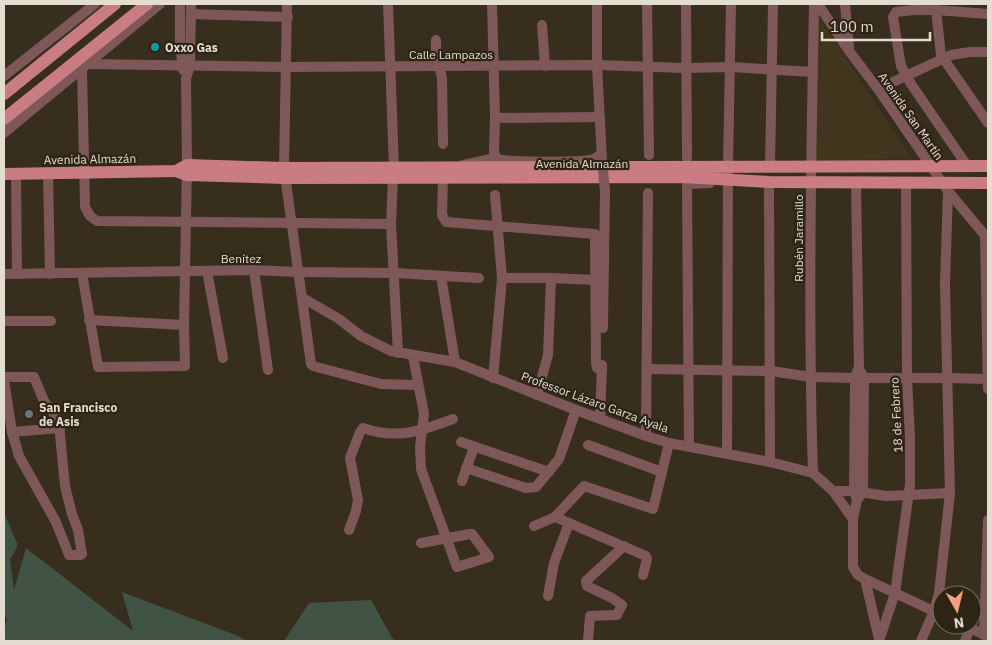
<svg xmlns="http://www.w3.org/2000/svg" width="992" height="645" font-family="'IBM Plex Sans',sans-serif">
	<style>
		.built { fill: #41351d }
		.green { fill: #405344 }
		.lines { fill: none; stroke-linecap: round; stroke-linejoin: round }
		.minor { stroke: #7e5859; stroke-width: 10 }
		.major { stroke: #c97d82; stroke-width: 12 }
		.minor-bridge { stroke: #7e5859; stroke-width: 10 }
		.culture-dot { fill: #0f9aa8; stroke: #2e2414; stroke-width: 2 }
		.worship-dot { fill: #6b7280; stroke: #2e2414; stroke-width: 2 }
		.labels { text-anchor: middle; dominant-baseline: central; stroke-width: 4.5; stroke-linejoin: round; paint-order: stroke }
		.poi-label { font-size: 12px; font-weight: bold; fill: #e2dcd1; stroke: #2e2414; text-anchor: start }
		.street-label { font-size: 12px; fill: #e2dcd1; stroke: #2e2414 }
	</style>
	<rect width="100%" height="100%" fill="#382e1d"/>
	<polygon class="built" points="815,11 842,52 912,159 815,160"/>
	<g class="green">
		<polygon points="4,513 17,543 17,547 10,560 14,590 26,548 133,631 122,592 233,634 248,641 4,641 4,632 7,618 4,614"/>
		<polygon points="371,600 394,641 284,641 309,603"/>
	</g>
	<g class="lines">
		<g class="minor">
			<polyline points="180,4 180,44 183,70"/>
			<polyline points="287,4 284,168 311,364 313,366 381,384 418,385"/>
			<polyline points="388,4 394,168"/>
			<path d="M 492,4 L 495,118 L 494,152 L 496,158 C 505,163 579,162 591,160 C 595,159 598,156 601,155"/>
			<polyline points="597,4 597,65 602,160"/>
			<polyline points="647,4 649,155"/>
			<polyline points="686,4 687,158"/>
			<polyline points="818,4 849,51 878,89 948,191 988,239"/>
			<polyline points="845,4 849,48"/>
			<polyline points="936,10 941,55 988,123"/>
			<polyline points="191,14 288,17"/>
			<polyline points="542,25 545,66"/>
			<polyline points="436,40 436,53 442,78 443,144"/>
			<polyline points="88,64 286,67 597,65 685,68 730,67 813,72"/>
			<polyline points="82,70 85,207 90,216 97,221 391,224"/>
			<polyline points="4,76 95,4"/>
			<polyline points="878,89 951,55 970,52 988,52"/>
			<polyline points="495,118 600,117"/>
			<polyline points="4,133 160,4"/>
			<polyline points="463,165 496,158"/>
			<polyline points="770,167 773,4"/>
			<polyline points="968,167 911,84 901,66 893,17 896,12 913,10 936,10 988,14"/>
			<polyline points="48,173 50,274"/>
			<polyline points="16,174 17,274"/>
			<polyline points="393,178 391,224 398,353"/>
			<polyline points="443,178 442,215 446,222 595,234 596,363 597,368 602,371"/>
			<polyline points="769,182 770,462"/>
			<polyline points="856,183 859,366 855,378 854,491 857,500 853,519 853,567 858,575 865,579 942,615"/>
			<polyline points="985,235 988,389"/>
			<polyline points="254,270 268,370"/>
			<polyline points="207,271 223,358"/>
			<polyline points="82,273 98,367 185,366 184,325 187,165 186,79 190,65 191,4"/>
			<polyline points="4,274 254,270 297,272 395,273 479,278"/>
			<polyline points="441,276 455,362"/>
			<polyline points="502,278 551,278 596,280"/>
			<polyline points="303,298 339,319 361,336 391,351 455,362 576,410 646,436 669,443 770,462 813,473 833,491 853,519"/>
			<polyline points="89,320 184,325"/>
			<polyline points="4,321 51,321"/>
			<polyline points="603,328 605,191"/>
			<polyline points="413,356 424,414 420,447 421,469 457,567 489,557 472,534 470,534 421,543"/>
			<polyline points="648,369 771,371 811,377 855,378 949,378 988,379"/>
			<polyline points="4,377 34,377 44,401 57,418 59,424 65,486 72,514 78,530 82,554 81,555 69,555 56,522 19,456 12,432 4,380"/>
			<polyline points="493,378 502,278 495,195"/>
			<polyline points="537,395 548,355 551,278"/>
			<polyline points="600,418 602,365"/>
			<polyline points="12,432 60,428"/>
			<polyline points="646,436 648,193"/>
			<polyline points="461,442 549,472"/>
			<polyline points="588,445 662,472"/>
			<polyline points="689,447 687,186 689,184 710,183"/>
			<polyline points="727,453 728,166 731,4"/>
			<polyline points="466,468 526,488 536,487 559,459 576,410"/>
			<path d="M 813,473 C 808,317 811,160 814,4"/>
			<polyline points="462,481 474,447"/>
			<polyline points="833,491 854,491 886,496 950,493"/>
			<polyline points="857,500 863,492 864,378 861,372"/>
			<polyline points="555,517 646,556 647,559 643,575"/>
			<polyline points="534,526 555,517 584,486 653,509 669,443"/>
			<path d="M 349,530 L 356,511 L 358,500 L 350,458 L 360,432 L 363,428 C 397,440 421,431 453,419"/>
			<polyline points="865,579 879,639"/>
			<polyline points="548,596 554,563 569,523"/>
			<polyline points="964,625 987,636"/>
			<polyline points="984,635 988,520"/>
			<polyline points="588,641 590,616 617,615 622,605 612,598 587,586 586,581 624,546"/>
			<polyline points="879,641 895,593 910,484 910,438 907,378 906,183"/>
			<polyline points="921,641 934,611 939,593 950,493 945,284 948,191"/>
			<polyline points="965,641 970,628"/>
		</g>
		<g class="major">
			<polyline points="4,94 115,4"/>
			<polyline points="4,119 147,4"/>
			<polyline points="176,171 187,175 286,178 684,177 769,182 988,183"/>
			<polyline points="4,174 176,171 187,165 284,168 988,166"/>
		</g>
		<polyline class="minor-bridge" points="602,160 605,191"/>
	</g>
	<circle class="culture-dot" cx="155" cy="47" r="5"/>
	<circle class="worship-dot" cx="29" cy="414" r="5"/>
	<g class="labels">
		<g class="poi-label">
			<text x="165" y="47">Oxxo Gas</text>
			<text x="39" y="407">San Francisco<tspan x="39" dy="14">de Asis</tspan></text>
		</g>
		<g class="street-label">
			<text x="451" y="54">Calle Lampazos</text>
			<text transform="translate(911 116) rotate(55)">Avenida San Martín</text>
			<text transform="translate(90 159) rotate(-1)">Avenida Almazán</text>
			<text x="582" y="163">Avenida Almazán</text>
			<text transform="translate(798 238) rotate(-90)">Rubén Jaramillo</text>
			<text x="241" y="258">Benítez</text>
			<text transform="translate(595 402) rotate(20)">Professor Lázaro Garza Ayala</text>
			<text transform="translate(896 415) rotate(-93)">18 de Febrero</text>
		</g>
	</g>
	<rect width="992" height="645" fill="none" stroke="#e2dcd1" stroke-width="10"/>
	<g transform="translate(957 610) rotate(172)"><circle r="24" fill="#2e2414" stroke="#766e60"/>
	<path d="M0-4L9 19L0 12L-9 19Z" fill="#f2a07f"/>
	<text y="-8" font-size="14" font-weight="bold" text-anchor="middle" fill="#e2dcd1">N</text>
	</g>
	<path d="M822 32v8h108v-8" fill="none" stroke="#e2dcd1" stroke-width="2.5"/>
	<text x="830" y="32" font-size="15" fill="#e2dcd1" stroke="#2e2414" stroke-width="4" paint-order="stroke">100 m</text>
</svg>
